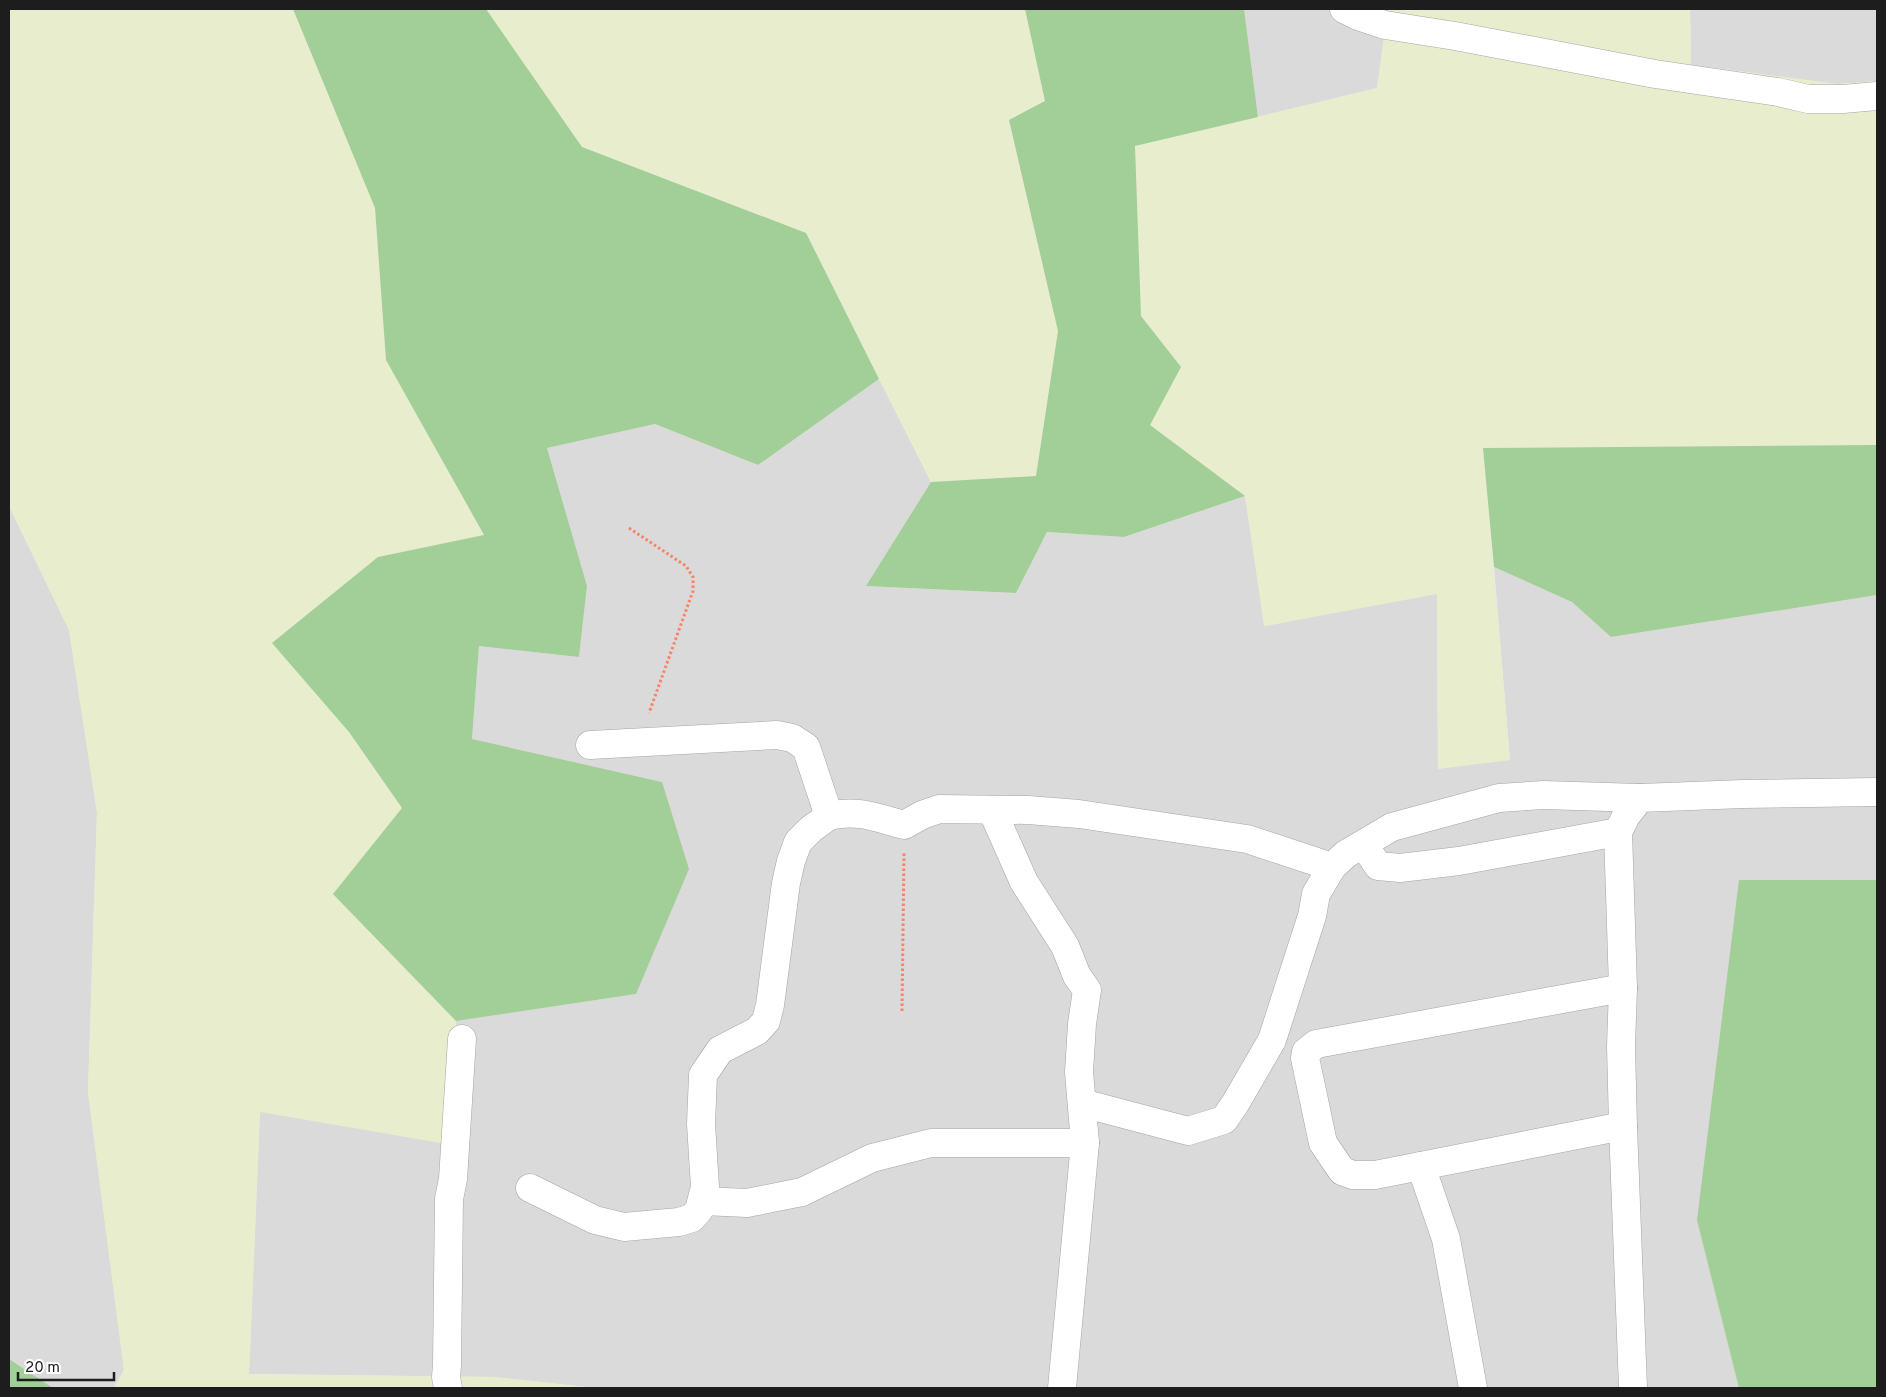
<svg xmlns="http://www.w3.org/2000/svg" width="1886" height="1397" font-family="Overpass,sans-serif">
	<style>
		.residential { fill: #dbdada }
		.farmland { fill: #e8edcd }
		.forest { fill: #a2ce97 }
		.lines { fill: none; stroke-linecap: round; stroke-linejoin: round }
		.minor-casing { stroke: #a4a4a4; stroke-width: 29 }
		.path { stroke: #fa8267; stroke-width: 3; stroke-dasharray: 2.5 2.5; stroke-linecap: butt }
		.minor { stroke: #fff; stroke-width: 28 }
	</style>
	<rect width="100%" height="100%" fill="#eeebe2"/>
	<g class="residential">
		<polygon points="1244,9 1388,9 1377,88 1258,117"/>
		<polygon points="1690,9 1877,9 1877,81 1837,84 1691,65"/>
		<polygon points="879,379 931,482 867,586 1016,593 1047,532 1124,537 1245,496 1265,626 1437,593 1438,768 1510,760 1494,567 1572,602 1612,637 1877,595 1877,1388 596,1388 494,1377 249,1374 260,1111 453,1145 456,1021 636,994 662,782 472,739 479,646 579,657 587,586 547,448 655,424 758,465"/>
		<polygon points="9,506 69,630 97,812 88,1092 124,1370 114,1388 53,1388 9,1359"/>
	</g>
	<g class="farmland">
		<polygon points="9,9 293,9 375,208 386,360 484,536 378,557 349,732 402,808 334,894 456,1021 453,1145 260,1112 249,1374 494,1377 596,1388 114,1388 124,1370 88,1092 97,812 69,630 9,506"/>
		<polygon points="486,9 1025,9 1046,101 1009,121 1058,331 1036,476 931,482 806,233 582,147"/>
		<polygon points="1388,9 1690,9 1691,65 1837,84 1877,81 1877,445 1483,448 1510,760 1438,769 1437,594 1264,626 1245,496 1149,425 1181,367 1141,316 1135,146 1377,88"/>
	</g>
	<g class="forest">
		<polygon points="293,9 486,9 582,147 806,233 879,379 758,465 655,424 547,448 587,586 579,657 479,646 472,739 662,782 689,869 636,994 456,1021 333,894 402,808 349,732 272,643 378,557 484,535 386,360 375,208"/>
		<polygon points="1025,9 1244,9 1258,117 1135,146 1141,316 1181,367 1150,425 1245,496 1124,537 1047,532 1016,593 866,586 931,482 1036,476 1058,331 1009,120 1045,101"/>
		<polygon points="1877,445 1877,595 1611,637 1572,602 1494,567 1483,448"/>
		<polygon points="1739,880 1877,880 1877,1388 1739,1388 1697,1220"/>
		<polygon points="9,1359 53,1388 9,1388"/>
	</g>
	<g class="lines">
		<g class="minor-casing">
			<g id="minor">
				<polyline points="1344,9 1358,16 1385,25 1455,36 1655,74 1778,92 1808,99 1843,99 1877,96"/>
				<path d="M 590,745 L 777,735 L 792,738 L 806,747 L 829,816 C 858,809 877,818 904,825 L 922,815 L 939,809 L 1028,810 L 1079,814 L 1247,839 L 1332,867"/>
				<polyline points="992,810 1024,882 1065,946 1077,976 1087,990 1082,1024 1079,1072 1085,1143 1062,1388"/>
				<polyline points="1364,845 1378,866 1400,868 1459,861 1618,832"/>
				<polyline points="1623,988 1316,1044 1306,1052 1305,1058 1323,1143 1342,1171 1353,1175 1375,1175 1623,1126"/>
				<polyline points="1082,1103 1188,1131 1224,1120 1235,1104 1272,1040 1312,916 1316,894 1332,867 1346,854 1392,827 1499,798 1543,795 1640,798"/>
				<polyline points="1421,1166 1446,1239 1473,1388"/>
				<polyline points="530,1188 595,1220 624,1227 679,1222 692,1218 699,1210 705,1187 701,1124 703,1075 720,1050 757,1031 766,1021 770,1005 786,883 791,861 798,842 811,829 829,816"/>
				<polyline points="703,1201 747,1203 802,1192 872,1158 931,1143 1085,1143"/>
				<polyline points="448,1388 446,1377 447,1365 449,1199 453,1179 462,1039"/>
				<polyline points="1633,1388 1623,1126 1621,1046 1623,988 1618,832 1626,816 1640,798 1743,794 1877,792"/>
			</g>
		</g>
		<g class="path">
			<polyline points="629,528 686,566 693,577 693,591 649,713"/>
			<polyline points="902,1011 904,853"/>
		</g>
		<use href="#minor" class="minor"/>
	</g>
	<rect width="1886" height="1397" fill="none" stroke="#1d1d1d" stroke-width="20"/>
	<path d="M18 1372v8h96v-8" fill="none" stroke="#1d1d1d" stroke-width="2.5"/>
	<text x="25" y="1372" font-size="15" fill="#1d1d1d" stroke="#ffffff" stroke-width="4" paint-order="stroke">20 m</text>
</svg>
